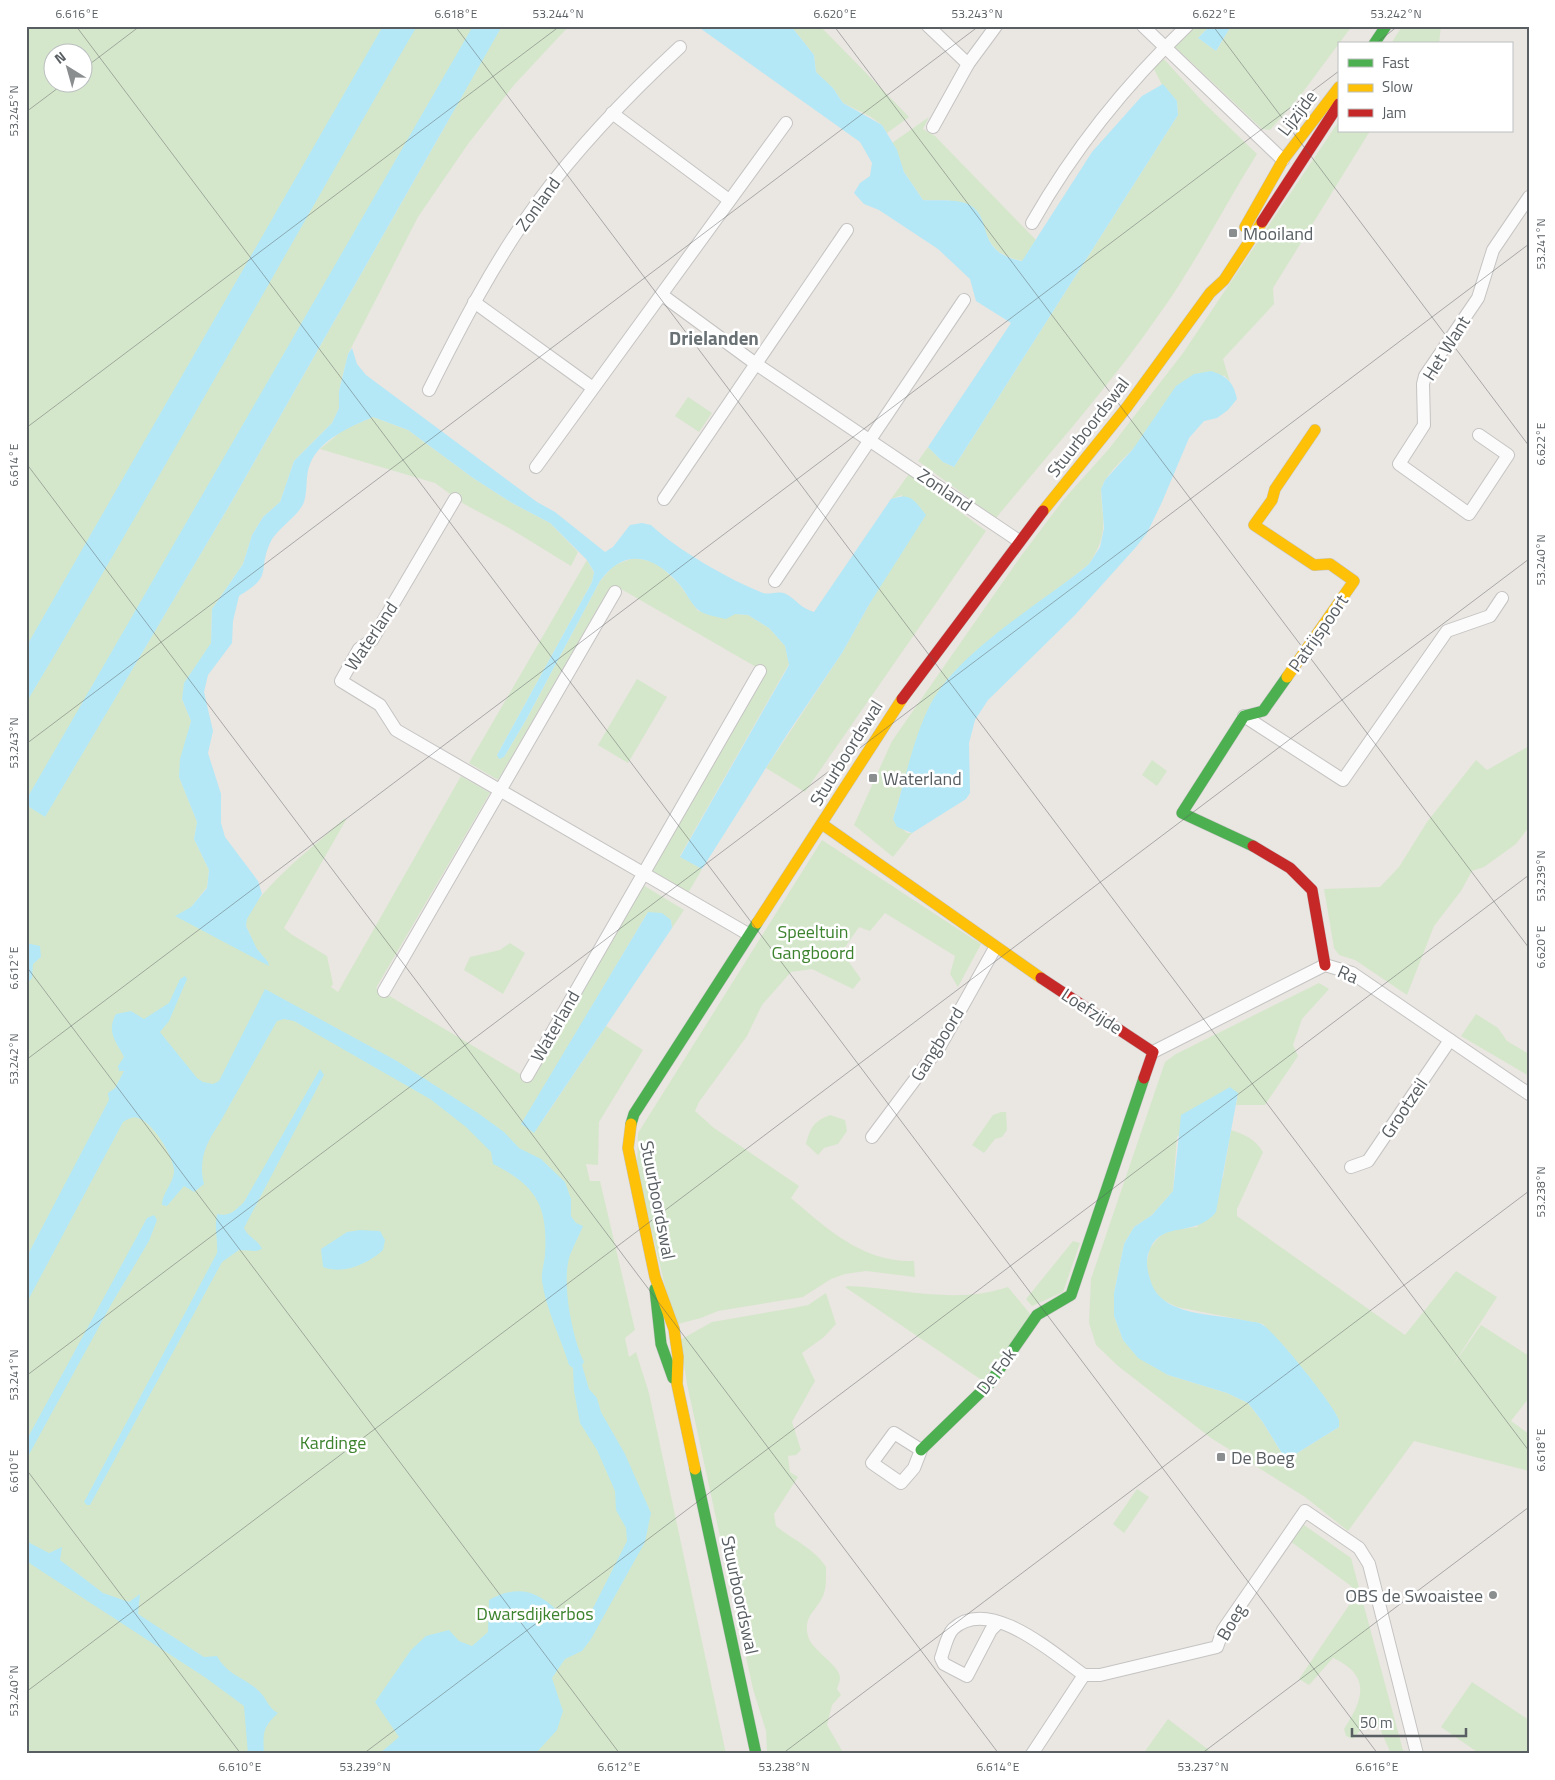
<svg xmlns="http://www.w3.org/2000/svg" width="1555" height="1780" font-family="'Titillium Web',sans-serif">
	<style>
		.green { fill: #d5e7cb; fill-rule: evenodd }
		.water { fill: #b4e8f6 }
		.lines { fill: none; stroke-linecap: round; stroke-linejoin: round }
		.street-casing { stroke: #c5c4c3; stroke-width: 14 }
		.fast-casing { stroke: #c6c5c5; stroke-width: 12 }
		.slow-casing { stroke: #c6c5c5; stroke-width: 12 }
		.jam-casing { stroke: #c6c5c5; stroke-width: 12 }
		.street { stroke: #fcfbfb; stroke-width: 12 }
		.fast { stroke: #4caf50; stroke-width: 11 }
		.slow { stroke: #ffc107; stroke-width: 11 }
		.jam { stroke: #c62828; stroke-width: 11 }
		.ticks { fill: none; stroke: #585e62; stroke-width: 1; stroke-opacity: 0.45 }
		.poi-dot { fill: #8b8e8f; stroke: #fff; stroke-width: 2 }
		.labels { text-anchor: middle; dominant-baseline: central; stroke-width: 5; stroke-linejoin: round; paint-order: stroke }
		.street-label { font-size: 18px; fill: #585e62; stroke: #fff }
		.poi-label { font-size: 18px; fill: #585e62; stroke: #fff; text-anchor: start }
		.park-label { font-size: 18px; fill: #3d832e; stroke: #fff }
		.neighbourhood-label { font-size: 19px; font-weight: bold; fill: #697174; stroke: #fff }
		.neatline { fill: none; stroke: #585e62; stroke-width: 2 }
		.ticks-label { font-size: 12px; text-anchor: middle; fill: #585e62 }
	</style>
	<rect width="100%" height="100%" fill="#eae6e2"/>
	<g class="green">
		<path d="M 26,26 L 569,26 L 514,85 L 468,144 L 418,217 L 348,354 L 339,391 L 339,408 L 332,423 L 294,461 L 280,502 L 263,517 L 252,535 L 243,564 L 212,609 L 211,643 L 182,699 L 191,721 L 179,777 L 197,822 L 194,839 L 209,870 L 207,887 L 192,906 L 251,936 C 248,930 244,925 247,918 C 261,886 317,844 344,819 L 346,820 L 284,928 L 291,934 L 327,956 L 333,984 L 331,987 L 338,992 L 461,776 L 490,793 L 376,988 L 532,1081 L 643,885 L 684,910 L 672,928 L 671,920 L 648,912 L 529,1112 L 543,1120 L 606,1026 L 643,1050 L 599,1122 L 598,1165 L 586,1164 L 590,1181 L 600,1181 L 635,1330 L 625,1338 L 629,1357 L 636,1352 L 649,1393 L 726,1754 L 26,1754 ZM 52,52 L 82,52 L 82,82 L 52,82 ZM 456,107 L 232,501 L 45,816 L 31,808 Z"/>
		<polygon points="791,26 820,26 909,117 887,133 882,125 871,117 843,103 833,88 822,79 816,72 814,55"/>
		<polygon points="1195,26 1210,26 1198,38 1216,51 1231,26 1352,26 1300,96 1270,130 1262,129 1174,46"/>
		<polygon points="1402,26 1441,26 1439,44 1391,44"/>
		<path d="M 1162,57 L 1204,103 L 1257,154 C 1223,208 1195,265 1158,316 C 1109,387 1051,451 996,518 L 918,461 L 928,447 L 943,462 L 954,467 L 1178,115 L 1177,101 L 1162,85 L 1153,67 Z"/>
		<path d="M 929,117 L 923,129 L 935,136 L 1036,240 L 1023,261 C 991,255 988,240 978,212 L 948,200 L 923,200 L 904,172 L 892,143 Z"/>
		<path d="M 1339,121 L 1339,131 L 1370,131 L 1273,288 L 1274,304 L 1223,359 L 1230,382 L 1224,375 C 1197,396 1112,459 1102,487 C 1100,492 1102,500 1102,506 C 1105,531 1103,542 1089,564 L 955,671 L 941,688 L 929,707 L 916,742 L 893,819 L 907,833 L 912,833 L 893,857 L 854,825 L 892,741 L 1021,556 L 1064,499 L 1108,450 L 1183,353 Z"/>
		<polygon points="688,397 712,413 699,432 675,416"/>
		<polygon points="373,417 408,430 473,478 512,503 550,523 578,552 571,566 509,528 464,504 435,483 320,449 343,430"/>
		<polygon points="909,474 986,531 805,792 766,768 842,653 870,603 902,495 891,499"/>
		<polygon points="634,558 656,562 679,584 698,611 748,615 769,628 785,646 789,664 680,856 702,869 688,893 651,870 763,671 616,586 609,589 498,780 469,763 587,560 594,573 592,582 497,755 504,757 526,720 600,581 614,565"/>
		<polygon points="637,679 667,697 628,763 598,745"/>
		<polygon points="1529,746 1529,827 1516,844 1484,867 1472,871 1461,891 1434,926 1407,995 1355,960 1339,955 1334,948 1324,889 1380,887 1399,867 1427,822 1476,760 1487,770"/>
		<polygon points="1152,760 1167,771 1157,786 1142,775"/>
		<path d="M 822,840 L 981,944 L 958,987 L 950,974 L 955,956 L 885,913 L 870,931 L 859,927 L 839,956 L 849,962 L 861,979 L 853,989 L 812,969 L 791,972 L 762,1005 L 747,1036 L 699,1102 L 695,1111 L 714,1128 L 799,1186 L 791,1198 C 827,1229 864,1263 914,1261 L 915,1277 L 866,1271 L 845,1274 L 831,1279 L 803,1297 L 718,1311 L 701,1318 L 674,1325 L 637,1167 L 638,1133 Z"/>
		<polygon points="510,943 525,953 503,994 464,970 470,957 500,950"/>
		<path d="M 1319,983 L 1329,989 L 1302,1019 L 1293,1045 L 1298,1056 L 1265,1105 L 1236,1105 L 1238,1093 L 1177,1137 L 1173,1191 L 1152,1215 L 1134,1227 L 1124,1244 L 1114,1293 L 1114,1316 L 1123,1340 L 1168,1375 L 1227,1393 L 1248,1403 L 1262,1421 L 1283,1455 L 1294,1455 L 1339,1427 L 1339,1420 L 1323,1395 L 1263,1324 L 1177,1307 L 1159,1298 L 1151,1286 L 1146,1265 L 1150,1248 L 1158,1238 L 1169,1230 L 1197,1227 L 1223,1177 L 1231,1130 C 1246,1135 1255,1139 1263,1152 L 1237,1209 L 1237,1216 L 1405,1335 L 1456,1271 L 1497,1297 L 1451,1368 L 1481,1325 L 1529,1356 L 1529,1398 L 1511,1421 L 1529,1434 L 1529,1471 L 1414,1441 L 1348,1531 L 1305,1497 L 1211,1438 L 1118,1366 L 1096,1345 L 1089,1323 L 1091,1279 L 1165,1062 L 1176,1054 Z"/>
		<polygon points="1476,1014 1498,1028 1507,1041 1529,1054 1529,1076 1461,1036"/>
		<polygon points="1001,1112 1006,1112 1007,1130 1002,1137 995,1139 984,1153 972,1145 993,1115"/>
		<path d="M 830,1115 L 845,1120 L 847,1131 L 838,1144 L 824,1148 L 818,1155 L 806,1144 C 810,1128 814,1121 830,1115 Z"/>
		<polygon points="1073,1241 1080,1243 1063,1292 1032,1306 1026,1299"/>
		<path d="M 848,1286 C 902,1288 955,1305 1008,1287 L 1031,1315 L 983,1381 L 845,1287 Z"/>
		<path d="M 826,1293 L 836,1324 L 824,1337 L 802,1353 L 815,1381 L 792,1422 L 801,1450 L 796,1455 L 788,1456 L 790,1472 L 798,1477 L 774,1514 L 776,1526 C 793,1540 814,1548 826,1567 C 826,1577 827,1589 822,1598 C 815,1612 803,1617 808,1636 C 811,1650 841,1666 840,1678 C 840,1681 838,1685 837,1689 L 841,1695 L 832,1705 L 827,1725 L 844,1754 L 767,1754 L 766,1731 L 753,1689 L 687,1384 L 680,1340 L 712,1322 L 793,1308 L 808,1305 Z"/>
		<polygon points="1137,1489 1149,1497 1124,1533 1113,1524"/>
		<path d="M 1304,1525 L 1351,1558 L 1404,1754 L 1391,1754 L 1378,1724 L 1374,1719 L 1369,1720 L 1353,1739 L 1346,1736 L 1344,1729 C 1364,1699 1371,1675 1333,1658 L 1309,1685 L 1299,1679 L 1354,1598 L 1351,1586 L 1290,1541 Z"/>
		<polygon points="1472,1682 1529,1720 1529,1754 1480,1754 1441,1727"/>
		<polygon points="1168,1719 1214,1754 1143,1754"/>
	</g>
	<g class="water">
		<path d="M 383,26 L 417,26 C 286,251 160,479 26,703 L 26,647 Z"/>
		<polygon points="473,26 502,26 232,501 45,817 26,805 26,800"/>
		<path d="M 697,26 L 791,26 L 814,55 L 816,72 L 833,88 L 843,103 L 882,125 L 897,150 L 904,172 L 923,200 C 937,201 957,198 970,205 C 994,219 974,252 1022,261 L 1092,152 L 1142,96 L 1163,84 L 1177,101 L 1178,115 L 954,467 L 943,462 L 928,447 L 1011,323 L 976,301 L 970,279 L 938,249 L 879,210 L 864,204 L 854,193 L 860,183 L 870,176 L 872,163 L 860,142 Z"/>
		<polygon points="1210,26 1231,26 1216,51 1198,38"/>
		<path d="M 352,348 L 357,364 L 366,375 L 537,502 L 555,512 L 605,552 L 613,547 L 630,525 L 642,523 L 651,525 C 677,550 730,580 763,593 C 771,595 778,590 786,594 C 797,600 800,608 814,612 L 891,499 C 911,492 914,500 926,515 L 870,603 L 842,653 L 788,733 L 702,869 L 680,857 L 789,665 L 785,646 L 769,628 L 748,615 L 735,614 L 726,619 C 718,617 703,615 697,609 C 690,602 686,592 679,584 C 655,556 625,546 600,581 L 526,720 L 504,757 L 499,759 L 497,755 L 592,582 L 594,572 L 587,560 L 550,523 L 512,503 L 473,478 L 408,430 L 373,417 C 350,427 320,439 310,464 C 305,476 308,490 304,502 C 299,516 276,529 270,543 C 257,573 274,575 239,596 L 233,621 L 232,643 L 208,675 L 204,692 L 213,731 L 208,753 L 221,794 L 221,823 L 225,837 L 258,881 L 262,894 L 247,919 L 246,926 L 257,949 L 268,962 L 269,966 L 175,916 L 191,907 L 207,888 L 209,870 L 194,839 L 197,822 L 179,777 L 180,759 L 191,721 L 182,699 L 184,683 L 211,643 L 212,609 L 243,564 L 252,535 L 263,517 L 280,502 L 294,461 L 332,423 L 339,408 L 339,391 L 348,354 Z"/>
		<path d="M 1211,371 C 1227,376 1234,383 1237,399 L 1228,410 L 1217,418 L 1204,421 L 1189,438 L 1162,502 L 1147,533 L 1136,547 L 1075,615 L 988,700 L 975,720 L 969,743 L 970,793 L 966,799 L 912,833 L 897,827 L 893,819 C 905,782 912,742 929,707 C 957,651 1041,604 1089,564 L 1100,547 L 1104,528 L 1101,489 L 1105,480 L 1133,449 L 1176,386 L 1194,374 Z"/>
		<polygon points="648,912 662,913 671,920 672,928 534,1133 521,1124"/>
		<polygon points="26,943 40,946 41,957 33,964 32,978 26,984"/>
		<path d="M 185,976 L 187,979 L 169,1021 L 160,1032 L 197,1078 L 203,1082 L 213,1084 L 219,1081 L 265,989 L 397,1061 L 478,1113 L 504,1132 L 519,1148 L 541,1159 L 565,1182 L 571,1199 L 571,1216 L 576,1223 L 583,1226 C 579,1236 574,1245 570,1255 C 561,1282 572,1337 584,1362 L 582,1365 L 589,1389 L 597,1398 L 601,1412 L 625,1454 L 651,1513 L 645,1542 L 591,1639 L 582,1651 L 565,1659 L 552,1678 L 563,1711 L 557,1730 L 535,1754 L 379,1754 L 399,1737 L 375,1702 L 411,1650 L 426,1636 L 449,1630 L 459,1641 L 472,1646 L 488,1632 L 489,1600 C 544,1570 557,1628 583,1621 L 591,1612 L 627,1541 L 626,1528 L 616,1510 L 615,1491 L 597,1450 L 580,1423 L 574,1391 L 573,1368 L 569,1365 C 561,1338 546,1310 542,1281 C 541,1273 544,1264 545,1255 C 548,1206 537,1186 493,1164 L 491,1152 L 466,1127 L 430,1099 L 294,1021 L 284,1019 L 277,1021 L 219,1124 C 206,1143 198,1160 204,1184 L 194,1192 L 184,1186 L 167,1206 L 162,1205 C 162,1193 173,1184 174,1172 C 175,1158 152,1121 138,1118 C 133,1116 128,1119 123,1122 L 26,1304 L 26,1258 L 109,1100 L 108,1093 L 115,1088 L 124,1071 L 119,1071 L 118,1066 L 124,1057 C 116,1041 106,1032 116,1014 L 131,1011 L 144,1019 L 169,1003 L 180,979 Z"/>
		<path d="M 320,1069 L 324,1075 L 244,1228 C 248,1237 258,1240 262,1249 L 256,1251 L 239,1250 L 222,1262 L 90,1505 L 87,1505 L 84,1502 L 217,1253 C 218,1240 214,1227 217,1214 C 229,1217 235,1211 244,1202 Z"/>
		<path d="M 1230,1087 L 1238,1093 L 1216,1212 C 1196,1238 1162,1220 1150,1249 C 1145,1260 1147,1269 1150,1279 C 1160,1318 1216,1313 1248,1321 C 1253,1322 1259,1322 1263,1325 C 1275,1332 1335,1406 1339,1420 C 1339,1420 1339,1427 1339,1427 L 1294,1455 L 1283,1455 L 1262,1421 L 1248,1403 L 1227,1393 L 1168,1375 L 1138,1358 L 1123,1340 L 1114,1316 L 1114,1293 L 1124,1244 L 1134,1227 L 1152,1215 L 1173,1191 L 1181,1115 Z"/>
		<polygon points="154,1215 157,1220 149,1241 112,1303 26,1460 26,1441 147,1218"/>
		<path d="M 360,1230 L 380,1231 L 385,1240 L 383,1250 C 368,1264 343,1275 323,1267 L 321,1249 L 347,1232 Z"/>
		<path d="M 26,1541 L 49,1553 L 62,1547 L 60,1560 L 103,1593 L 129,1602 L 140,1594 L 138,1614 L 204,1657 L 217,1656 C 229,1677 245,1677 260,1692 C 267,1699 268,1708 278,1713 C 262,1728 263,1733 264,1754 L 248,1754 L 244,1706 L 206,1678 L 26,1561 Z"/>
	</g>
	<g class="lines">
		<g class="street-casing">
			<g id="street">
				<polyline points="928,26 968,64"/>
				<polyline points="1143,26 1283,160"/>
				<polyline points="612,113 729,200"/>
				<polyline points="933,127 968,64 996,26"/>
				<path d="M 1032,223 C 1074,149 1125,85 1187,26"/>
				<polyline points="662,295 756,364 1019,541"/>
				<polyline points="474,302 593,388"/>
				<path d="M 429,390 C 461,326 494,262 537,203 C 579,146 628,95 680,47"/>
				<polyline points="1479,435 1508,455 1469,514 1399,464 1424,425 1423,384 1425,376 1478,298 1493,250 1529,197"/>
				<polyline points="536,467 786,123"/>
				<polyline points="455,499 372,640 359,649 341,681 380,705 396,730 748,934"/>
				<polyline points="664,499 847,230"/>
				<polyline points="775,581 964,300"/>
				<polyline points="1244,716 1343,780 1447,631 1490,616 1502,598"/>
				<polyline points="384,991 615,592"/>
				<polyline points="1153,1052 1325,965 1352,973 1529,1094"/>
				<polyline points="527,1076 760,671"/>
				<polyline points="872,1137 940,1046 995,948"/>
				<polyline points="1351,1167 1368,1161 1450,1040"/>
				<polygon points="894,1433 921,1450 914,1468 901,1483 872,1463"/>
				<path d="M 999,1622 L 991,1630 L 967,1676 L 944,1664 L 941,1658 C 944,1650 947,1635 953,1629 C 989,1595 1054,1654 1084,1675"/>
				<polyline points="1032,1754 1084,1675 1100,1675 1217,1647 1223,1630 1305,1511 1359,1548 1369,1564 1417,1754"/>
			</g>
		</g>
		<g class="fast-casing">
			<g id="fast">
				<polyline points="1374,44 1386,26"/>
				<polyline points="1253,846 1182,813 1244,716 1263,711 1287,677"/>
				<polyline points="631,1124 634,1114 757,923"/>
				<polyline points="655,1289 661,1344 673,1378"/>
				<polyline points="921,1450 989,1384 1037,1315 1071,1295 1144,1078"/>
				<polyline points="695,1469 756,1754"/>
			</g>
		</g>
		<g class="slow-casing">
			<g id="slow">
				<polyline points="1245,227 1283,160 1339,87"/>
				<polyline points="1043,511 1127,407 1210,293 1224,280 1262,222"/>
				<polyline points="1287,677 1354,581 1330,564 1314,565 1254,525 1272,500 1275,489 1315,430"/>
				<polyline points="822,824 1041,978"/>
				<polyline points="757,923 902,699"/>
				<polyline points="631,1124 628,1148 655,1277 674,1329 678,1357 677,1384 695,1469"/>
			</g>
		</g>
		<g class="jam-casing">
			<g id="jam">
				<polyline points="1262,222 1339,104"/>
				<polyline points="902,699 1043,511"/>
				<polyline points="1253,846 1290,868 1312,890 1325,965"/>
				<polyline points="1041,978 1153,1052 1144,1078"/>
			</g>
		</g>
		<use href="#street" class="street"/>
		<use href="#fast" class="fast"/>
		<use href="#slow" class="slow"/>
		<use href="#jam" class="jam"/>
	</g>
	<path class="ticks" d="M 76,26 L 1378,1754M 455,26 L 1529,1451M 834,26 L 1529,948M 1213,26 L 1529,446M 1375,44 L 1398,26M 82,70 L 140,26M 26,112 L 66,82M 26,428 L 560,26M 26,463 L 999,1754M 26,744 L 979,26M 26,966 L 620,1754M 26,1060 L 1339,71M 26,1376 L 1529,244M 26,1469 L 241,1754M 26,1692 L 1529,559M 363,1754 L 1529,875M 782,1754 L 1529,1191M 1201,1754 L 1529,1507"/>
	<g class="poi-dot">
		<rect x="1228" y="228" width="10" height="10" rx="2.5"/>
		<rect x="868" y="773" width="10" height="10" rx="2.5"/>
		<rect x="1216" y="1452" width="10" height="10" rx="2.5"/>
		<circle cx="1493" cy="1595" r="5"/>
	</g>
	<g class="labels">
		<g class="street-label">
			<text transform="translate(1297 113) rotate(-53)">Lijzijde</text>
			<text transform="translate(538 204) rotate(-54)">Zonland</text>
			<text transform="translate(1446 348) rotate(-58)">Het Want</text>
			<text transform="translate(1088 427) rotate(-52)">Stuurboordswal</text>
			<text transform="translate(945 490) rotate(34)">Zonland</text>
			<text transform="translate(1318 633) rotate(-55)">Patrijspoort</text>
			<text transform="translate(371 636) rotate(-56)">Waterland</text>
			<text transform="translate(846 753) rotate(-58)">Stuurboordswal</text>
			<text transform="translate(1348 974) rotate(23)">Ra</text>
			<text transform="translate(1092 1011) rotate(33)">Loefzijde</text>
			<text transform="translate(555 1026) rotate(-60)">Waterland</text>
			<text transform="translate(937 1044) rotate(-58)">Gangboord</text>
			<text transform="translate(1404 1108) rotate(-56)">Grootzeil</text>
			<text transform="translate(658 1200) rotate(79)">Stuurboordswal</text>
			<text transform="translate(996 1371) rotate(-53)">De Fok</text>
			<text transform="translate(740 1595) rotate(78)">Stuurboordswal</text>
			<text transform="translate(1231 1622) rotate(-60)">Boeg</text>
		</g>
		<g class="poi-label">
			<text x="1243" y="233">Mooiland</text>
			<text x="883" y="778">Waterland</text>
			<text x="1231" y="1457">De Boeg</text>
			<text x="1483" y="1595" text-anchor="end">OBS de Swoaistee</text>
		</g>
		<g class="park-label">
			<text x="813" y="931">Speeltuin<tspan x="813" dy="21">Gangboord</tspan></text>
			<text x="333" y="1442">Kardinge</text>
			<text x="535" y="1613">Dwarsdijkerbos</text>
		</g>
		<g class="neighbourhood-label">
			<text x="714" y="337">Drielanden</text>
		</g>
	</g>
	<rect width="1555" height="1780" fill="none" stroke="#ffffff" stroke-width="55"/>
	<rect x="1338" y="42" width="175" height="90" fill="#ffffff" stroke="#bcbfc0"/>
	<rect x="1348" y="59" width="25" height="8" fill="#4caf50" stroke="#bcbfc0"/>
	<text x="1382" y="68" font-size="15" fill="#585e62">Fast</text>
	<rect x="1348" y="84" width="25" height="8" fill="#ffc107" stroke="#bcbfc0"/>
	<text x="1382" y="92" font-size="15" fill="#585e62">Slow</text>
	<rect x="1348" y="109" width="25" height="8" fill="#c62828" stroke="#bcbfc0"/>
	<text x="1382" y="118" font-size="15" fill="#585e62">Jam</text>
	<g transform="translate(68 68) rotate(323)"><circle r="24" fill="#ffffff" stroke="#bcbfc0"/>
	<path d="M0-4L9 19L0 12L-9 19Z" fill="#8b8e8f"/>
	<text y="-8" font-size="14" font-weight="bold" text-anchor="middle" fill="#585e62">N</text>
	</g>
	<path d="M1352 1728v8h114v-8" fill="none" stroke="#585e62" stroke-width="2.5"/>
	<text x="1360" y="1728" font-size="15" fill="#585e62" stroke="#ffffff" stroke-width="4" paint-order="stroke">50 m</text>
	<rect x="28" y="28" width="1500" height="1724" class="neatline"/>
	<g class="ticks-label">
		<text x="77" y="18">6.616°E</text>
		<text x="456" y="18">6.618°E</text>
		<text x="558" y="18">53.244°N</text>
		<text x="835" y="18">6.620°E</text>
		<text x="977" y="18">53.243°N</text>
		<text x="1214" y="18">6.622°E</text>
		<text x="1396" y="18">53.242°N</text>
		<text transform="translate(14 111) rotate(-90)" y="4">53.245°N</text>
		<text transform="translate(1541 244) rotate(-90)" y="4">53.241°N</text>
		<text transform="translate(1541 444) rotate(-90)" y="4">6.622°E</text>
		<text transform="translate(14 465) rotate(-90)" y="4">6.614°E</text>
		<text transform="translate(1541 560) rotate(-90)" y="4">53.240°N</text>
		<text transform="translate(14 743) rotate(-90)" y="4">53.243°N</text>
		<text transform="translate(1541 876) rotate(-90)" y="4">53.239°N</text>
		<text transform="translate(1541 947) rotate(-90)" y="4">6.620°E</text>
		<text transform="translate(14 968) rotate(-90)" y="4">6.612°E</text>
		<text transform="translate(14 1059) rotate(-90)" y="4">53.242°N</text>
		<text transform="translate(1541 1192) rotate(-90)" y="4">53.238°N</text>
		<text transform="translate(14 1375) rotate(-90)" y="4">53.241°N</text>
		<text transform="translate(1541 1450) rotate(-90)" y="4">6.618°E</text>
		<text transform="translate(14 1471) rotate(-90)" y="4">6.610°E</text>
		<text transform="translate(14 1691) rotate(-90)" y="4">53.240°N</text>
		<text x="240" y="1771">6.610°E</text>
		<text x="365" y="1771">53.239°N</text>
		<text x="619" y="1771">6.612°E</text>
		<text x="784" y="1771">53.238°N</text>
		<text x="998" y="1771">6.614°E</text>
		<text x="1203" y="1771">53.237°N</text>
		<text x="1377" y="1771">6.616°E</text>
	</g>
</svg>
